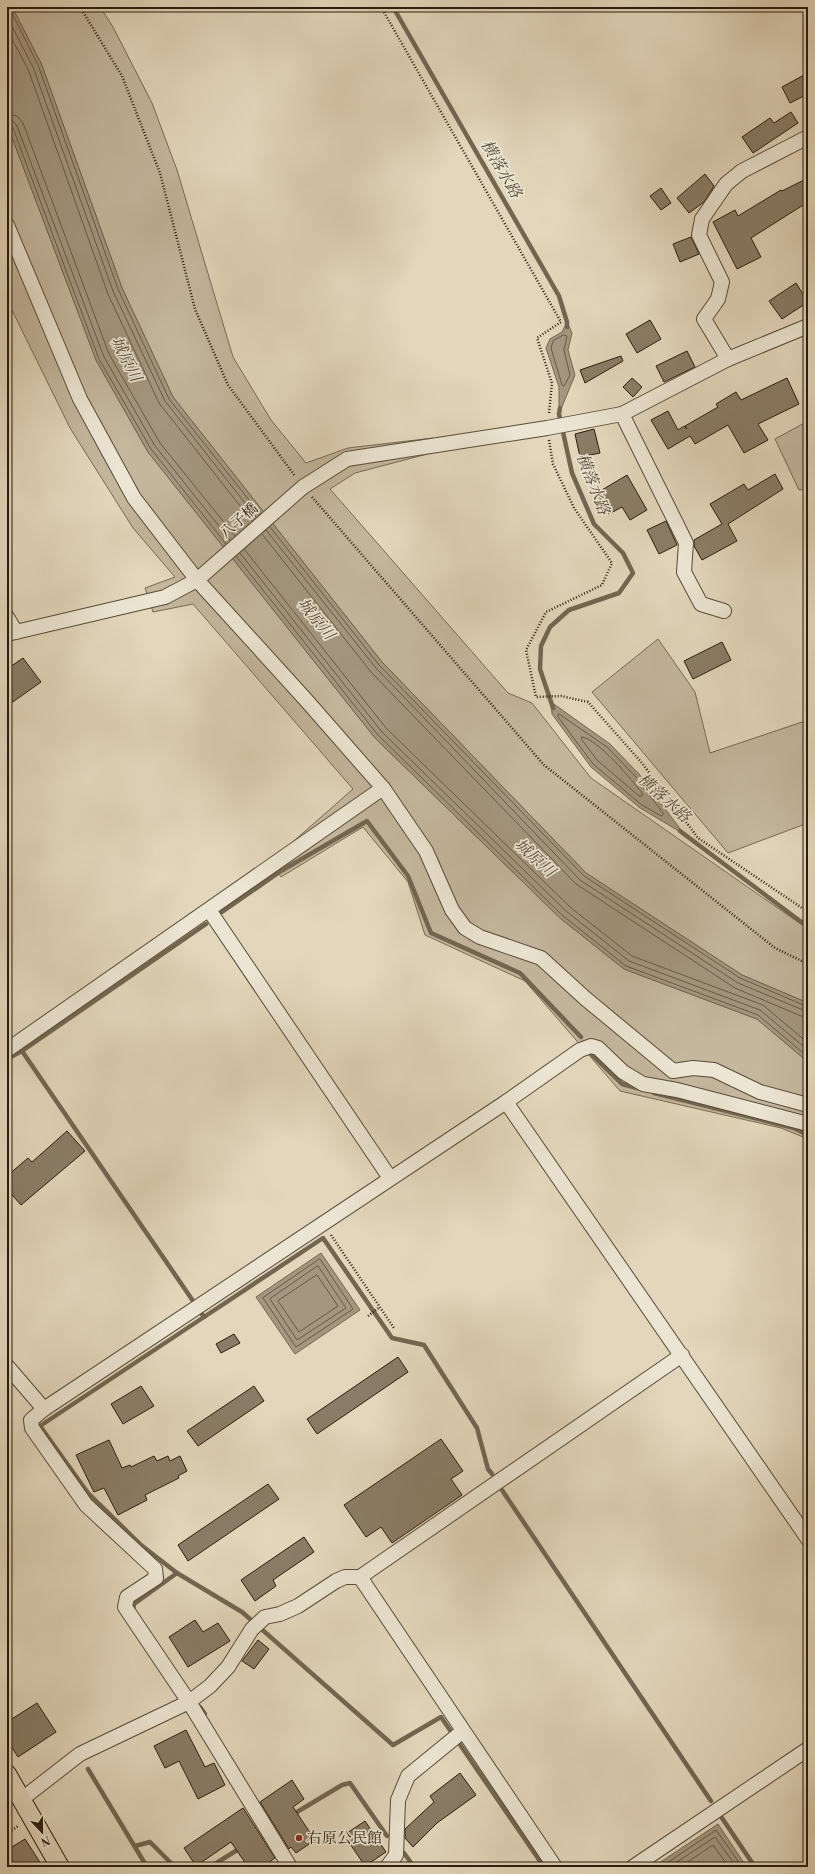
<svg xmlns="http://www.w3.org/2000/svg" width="815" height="1874" font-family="'Libre Bodoni','Noto Serif JP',serif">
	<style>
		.green { fill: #c3b79e; stroke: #766a54 }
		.water { fill: #a39780; stroke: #726651 }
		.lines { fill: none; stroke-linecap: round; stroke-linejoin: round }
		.shore { stroke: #665a46; stroke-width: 1 }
		.stream { stroke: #726651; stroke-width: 4.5 }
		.building { fill: #897d67; stroke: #291c0b }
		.minor-casing { stroke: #574b37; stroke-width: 16 }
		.major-casing { stroke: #291c0b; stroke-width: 20 }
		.path { stroke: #291c0b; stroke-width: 2.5; stroke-dasharray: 1 2; stroke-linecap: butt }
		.minor { stroke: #ece5d3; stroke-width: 14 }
		.major { stroke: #e2d7bc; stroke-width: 18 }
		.poi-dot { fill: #8f2418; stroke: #ece5d3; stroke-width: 1.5 }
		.labels { text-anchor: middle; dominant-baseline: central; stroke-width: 3.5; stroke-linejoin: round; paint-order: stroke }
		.street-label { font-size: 15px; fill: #291c0b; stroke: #ece5d3 }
		.poi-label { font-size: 15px; fill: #291c0b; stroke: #ece5d3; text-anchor: start }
		.water-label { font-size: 16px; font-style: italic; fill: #5a4d3a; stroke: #ece5d3 }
	</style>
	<rect width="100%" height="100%" fill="#e2d7bc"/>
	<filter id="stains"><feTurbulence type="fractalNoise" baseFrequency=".005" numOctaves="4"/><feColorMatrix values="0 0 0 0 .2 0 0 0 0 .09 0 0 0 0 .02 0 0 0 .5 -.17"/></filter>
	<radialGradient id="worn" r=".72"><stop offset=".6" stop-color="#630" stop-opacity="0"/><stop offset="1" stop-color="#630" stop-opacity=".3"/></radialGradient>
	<g class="green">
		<polygon points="12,7 100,7 113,27 152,103 177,170 233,357 271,420 306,463 348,448 433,438 435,452 355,473 330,489 508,693 532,703 591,778 808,929 808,1003 742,975 586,873 382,662 173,397 122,288 41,63"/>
		<polygon points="7,124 96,360 148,452 375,738 560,918 624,969 757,1019 808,1062 808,1139 781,1128 620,1091 525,981 425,935 408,882 363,827 281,877 271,861 353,789 193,604 153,612 145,588 175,577 133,528 70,428 7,300"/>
		<polygon points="808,421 808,489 799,490 775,439"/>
		<polygon points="658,639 695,692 710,753 808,720 808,823 728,853 592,692"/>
	</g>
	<g class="water">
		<polygon points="7,7 12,7 41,63 122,288 173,397 382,662 586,873 742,975 808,1003 808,1062 757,1019 624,969 560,918 375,738 148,452 96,360 7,124"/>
		<polygon points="567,322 572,333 568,350 575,375 559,414 559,387 546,348 550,339 562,332"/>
		<polygon points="551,702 610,744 639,774 684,834 640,808 591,767 552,714"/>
		<polygon points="321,1253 360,1310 295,1354 256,1297"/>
		<polygon points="718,1824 744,1863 739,1867 653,1867"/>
	</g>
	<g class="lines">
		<g class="shore">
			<polyline points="9,7 38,65 118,289 169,399 260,514"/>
			<polyline points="7,17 33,67 113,291 165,401 256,517"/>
			<polyline points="7,30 28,69 108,294 159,403 252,521"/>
			<polyline points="7,114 17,116 23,123 109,354 160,443 235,536"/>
			<polyline points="7,120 13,121 17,126 104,357 155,446 230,540"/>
			<polyline points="7,125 13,128 99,359 151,449 226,544"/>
			<polygon points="564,335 567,336 564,350 570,375 564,386 562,385 551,348 553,341"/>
			<polyline points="270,527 379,665 584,876 740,978 808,1007"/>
			<polyline points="266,530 376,668 580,880 738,983 808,1012"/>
			<polyline points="262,534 371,672 576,884 735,988 801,1016 808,1018"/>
			<polyline points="244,549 386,728 570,907 632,956 763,1005 808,1043"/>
			<polyline points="240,553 382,732 566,911 629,961 760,1010 808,1050"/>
			<polyline points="236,556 378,735 562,915 626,966 758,1015 808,1057"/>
			<polygon points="559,714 607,747 636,777 663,813 663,815 661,816 642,805 593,764 558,717"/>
			<path d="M 582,737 C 598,739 632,780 642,793 L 642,796 L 639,796 L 597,760 L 582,740 Z"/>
			<polygon points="320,1259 353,1309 296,1347 263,1298"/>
			<polygon points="318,1266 346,1308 297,1340 270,1299"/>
			<polygon points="317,1275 338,1306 299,1332 278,1301"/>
			<polyline points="661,1867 716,1830 738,1861 738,1867"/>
			<polyline points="669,1867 715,1837 733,1862 733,1867"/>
			<polyline points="680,1867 713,1845 726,1863 727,1867"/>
		</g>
		<g class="stream">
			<polyline points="393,7 559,296 567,322 567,327"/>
			<polyline points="553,708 540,669 541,646 550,627 569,610 619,593 633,573 623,553 594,524 572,473 559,414 560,408"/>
			<polyline points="680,831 808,927"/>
			<polyline points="222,912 281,871 367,821 408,876 431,933 520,973 581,1037"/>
			<polyline points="22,1051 206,924"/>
			<polyline points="591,1054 622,1084 641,1089"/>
			<polyline points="7,1059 22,1051 204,1317 323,1238 392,1338 424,1345 477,1428 488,1469 492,1474"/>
			<polyline points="654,1093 794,1128 808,1135"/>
			<polyline points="204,1317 40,1426 88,1493 141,1545 177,1573 242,1612 393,1745 441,1717 544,1867"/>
			<polyline points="502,1490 711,1801"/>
			<polyline points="134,1611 133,1609 134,1604 177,1573"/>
			<polyline points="200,1707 205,1714"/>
			<polyline points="88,1769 147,1867"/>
			<polyline points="292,1815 342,1785 350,1783 387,1836"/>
			<polyline points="722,1818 755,1867"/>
			<polyline points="135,1846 150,1842 175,1867"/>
			<polyline points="404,1853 414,1867"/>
			<polyline points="210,1867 242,1847"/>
		</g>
	</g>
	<g class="building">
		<polygon points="804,75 808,82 808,94 790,103 782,87"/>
		<polygon points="791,112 798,123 753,153 742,137 770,118 774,123"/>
		<polygon points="705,174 714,186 704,202 689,213 677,198"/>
		<polygon points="808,178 808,202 751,238 761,257 737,269 713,222 735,210 738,216 781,190 782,191"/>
		<polygon points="661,188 671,203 661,210 650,196"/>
		<polygon points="691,237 699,254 680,262 673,244"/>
		<polygon points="796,283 808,302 782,319 769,301"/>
		<polygon points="650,320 661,339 637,353 626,334"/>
		<polygon points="687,351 695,367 664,382 656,366"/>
		<polygon points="621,356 623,361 585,383 580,370"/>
		<polygon points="632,378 642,387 633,397 623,387"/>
		<polygon points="787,378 799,404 758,424 768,440 744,453 728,425 695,444 690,436 668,449 651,420 668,411 678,430 684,426 687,429 685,426 718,407 716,404 736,392 741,400"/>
		<polygon points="594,429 600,453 580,457 575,434"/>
		<polygon points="775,474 783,489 728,524 737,541 702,560 694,546 694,540 722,524 710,504 744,484 748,490"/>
		<polygon points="627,475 647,510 630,520 622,507 609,514 597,493"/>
		<polygon points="666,521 677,545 659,554 647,530"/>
		<polygon points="722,642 731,660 693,679 684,661"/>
		<polygon points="23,658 41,682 7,706 7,669"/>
		<polygon points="67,1131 85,1151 21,1205 7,1189 7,1176 28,1158 32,1162"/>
		<polygon points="234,1334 240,1343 221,1353 216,1344"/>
		<polygon points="398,1357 408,1372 317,1434 307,1419"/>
		<polygon points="141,1386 154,1406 123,1424 111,1404"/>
		<polygon points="254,1386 264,1401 198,1446 187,1431"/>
		<polygon points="441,1439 463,1471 451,1479 462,1495 392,1543 381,1527 366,1537 344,1505"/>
		<polygon points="109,1440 122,1468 130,1465 131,1467 154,1456 157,1461 168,1456 170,1461 180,1456 187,1471 178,1476 179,1478 145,1495 147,1500 118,1515 104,1488 94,1492 76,1455"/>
		<polygon points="268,1484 279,1499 188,1561 178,1545"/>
		<polygon points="304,1537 314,1552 273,1580 276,1586 255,1601 241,1580"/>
		<polygon points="195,1620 203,1632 218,1623 230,1641 188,1667 169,1637"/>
		<polygon points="258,1640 269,1649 254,1669 242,1661"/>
		<polygon points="37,1703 56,1732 18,1757 7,1740 7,1722"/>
		<polygon points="186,1730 205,1767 214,1763 225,1785 198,1799 179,1761 165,1768 154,1746"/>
		<polygon points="460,1773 476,1795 437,1823 413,1847 405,1838 405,1829 434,1802 430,1796"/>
		<polygon points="292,1780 304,1799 293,1807 315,1840 296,1853 291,1847 289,1849 260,1802"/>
		<polygon points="243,1808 275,1858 262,1867 248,1867 231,1842 196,1866 184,1848"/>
		<polygon points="365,1821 386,1852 365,1866 344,1835"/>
		<polygon points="25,1839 43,1867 7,1867 7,1850"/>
	</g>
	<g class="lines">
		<g class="minor-casing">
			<g id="minor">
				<polyline points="7,225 80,399 134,498 197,580 306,700 383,788 426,851 452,910 465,928 480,937 541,958 586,999 673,1071 693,1068 714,1070 760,1092 808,1105"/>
				<polyline points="728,359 704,319 718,299 722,282 699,235 702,219 726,184 742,171 808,137"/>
				<polyline points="622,414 686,543 684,572 701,604 724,611"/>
				<polyline points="7,617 16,632"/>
				<polyline points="7,634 165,597 197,580 303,487 347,459 547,428 622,414 728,359 808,326"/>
				<polyline points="209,910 390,1178"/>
				<polyline points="7,1050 383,788"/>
				<polyline points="506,1102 808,1539"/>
				<polyline points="7,1366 44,1409"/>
				<polyline points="360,1577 555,1867"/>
				<polyline points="22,1799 80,1754 189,1702 210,1686 228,1667 252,1629 265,1617 280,1614 298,1606 336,1581 345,1577 360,1577 682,1355"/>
				<polyline points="290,1867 189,1702 125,1607 127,1597 156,1578 155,1569 86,1505 32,1428 31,1420 44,1409 506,1102 580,1050 591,1046 598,1048 623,1072 643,1084 677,1090 808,1124"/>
				<polyline points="387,1867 396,1855 398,1800 408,1776 463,1731"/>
				<polyline points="633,1867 808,1749"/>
			</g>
		</g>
		<g class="major-casing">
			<polyline id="major" points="7,1774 60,1867"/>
		</g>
		<g class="path">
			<polyline points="80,7 122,76 160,173 195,309 228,385 295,476"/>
			<polyline points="381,7 561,322 537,338 552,383 549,413"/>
			<polyline points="549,440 553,464 574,508 612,563 602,585 546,612 526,650 536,697 561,696 588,702 642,763 698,838 808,912"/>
			<polyline points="312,497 544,765 775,948 808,964"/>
			<polyline points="331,1235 394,1328"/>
			<polyline points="368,1316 380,1307"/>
			<polyline points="7,1834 18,1826"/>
		</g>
		<use href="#minor" class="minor"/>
		<use href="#major" class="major"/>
	</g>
	<circle class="poi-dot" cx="299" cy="1838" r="4"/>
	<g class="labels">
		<g class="street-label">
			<text transform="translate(239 521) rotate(-41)">八子橋</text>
		</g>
		<g class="poi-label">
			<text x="307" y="1838">右原公民館</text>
		</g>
		<g class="water-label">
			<text transform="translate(501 169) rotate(60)">横落水路</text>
			<text transform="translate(126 359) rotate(63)">城原川</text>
			<text transform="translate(593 484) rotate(69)">横落水路</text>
			<text transform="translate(316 619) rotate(51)">城原川</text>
			<text transform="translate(664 798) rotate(42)">横落水路</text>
			<text transform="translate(535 858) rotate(42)">城原川</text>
		</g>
	</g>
	<rect width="815" height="1874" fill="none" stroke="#e2d7bc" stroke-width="24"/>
	<rect x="8" y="8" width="799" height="1858" fill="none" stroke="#291c0b" stroke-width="2"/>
	<rect x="12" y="12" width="791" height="1850" fill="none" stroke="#291c0b"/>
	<g transform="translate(42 1832) rotate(158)" stroke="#ece5d3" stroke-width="3" paint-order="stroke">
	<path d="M0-3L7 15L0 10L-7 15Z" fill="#291c0b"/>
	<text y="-6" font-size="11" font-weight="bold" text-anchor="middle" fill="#291c0b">N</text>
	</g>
	<rect width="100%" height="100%" filter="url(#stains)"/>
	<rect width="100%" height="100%" fill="url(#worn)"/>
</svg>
